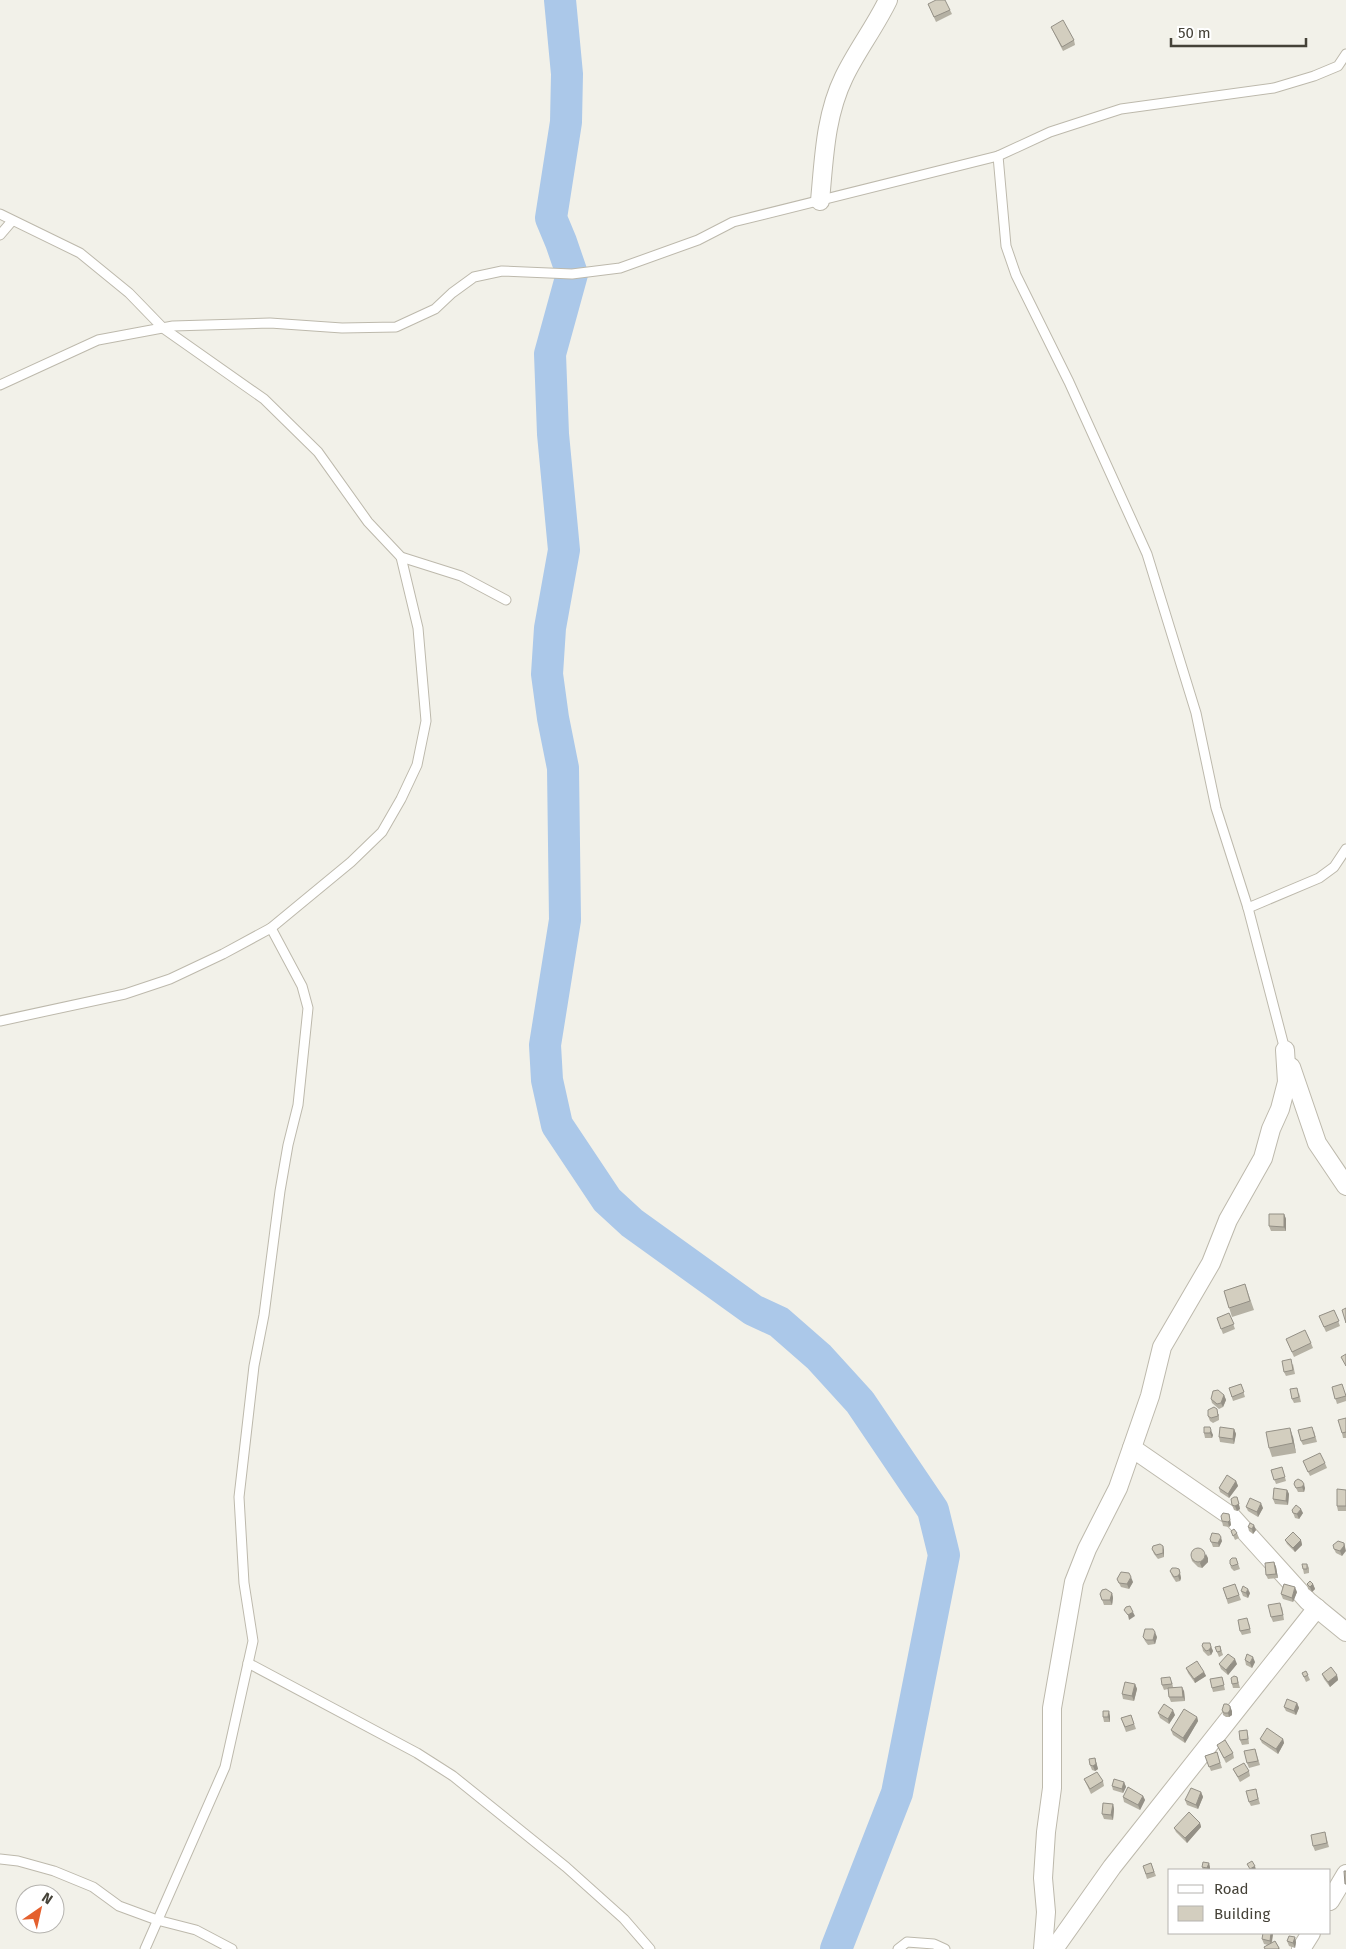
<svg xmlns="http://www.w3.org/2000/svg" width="1346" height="1949" font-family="'Fira Sans',sans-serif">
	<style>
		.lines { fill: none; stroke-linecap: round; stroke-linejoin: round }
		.river { stroke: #abc8e9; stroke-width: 32 }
		.service-casing { stroke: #bdb9ac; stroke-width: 11 }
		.minor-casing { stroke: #bdb9ac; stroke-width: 20 }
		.service { stroke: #fff; stroke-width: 9 }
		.minor { stroke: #fff; stroke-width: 18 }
		.wall { fill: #b5b1a4 }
		.shaded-wall { fill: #949086 }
		.building { fill: #d3cebf; stroke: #949086 }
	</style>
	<rect width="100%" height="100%" fill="#f2f1e9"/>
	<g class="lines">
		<polyline class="river" points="560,0 567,74 566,122 551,218 561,242 572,274 550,354 553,434 564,550 550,628 547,674 553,718 563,768 565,920 545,1045 547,1080 557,1125 607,1200 632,1223 753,1310 779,1322 819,1357 860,1402 933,1510 944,1555 897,1793 836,1949"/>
		<g class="service-casing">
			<g id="service">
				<polyline points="998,156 1006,246 1016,275 1069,382 1147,554 1196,713 1216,808 1248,908 1285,1050"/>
				<polyline points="0,214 80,253 129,293 163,328 264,399 318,452 368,522 401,557 461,576 506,600"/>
				<polyline points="0,235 12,221"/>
				<polyline points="0,385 98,340 173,326 270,323 342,328 396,327 435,309 452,293 474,277 502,271 572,274 620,268 698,240 733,222 998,156 1050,132 1121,109 1274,88 1314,76 1338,66 1346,54"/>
				<polyline points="1248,908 1319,878 1334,867 1346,849"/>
				<polyline points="0,1021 125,994 170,979 223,954 271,928 351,862 382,832 401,799 417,765 426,721 418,628 401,557"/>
				<polyline points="248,1663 417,1753 453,1776 566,1867 624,1919 650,1949"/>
				<polyline points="0,1859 18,1861 54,1871 93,1887 119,1906 157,1920 196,1930 232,1949"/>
				<polyline points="145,1949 225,1767 253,1641 244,1583 239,1497 254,1366 264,1315 280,1191 288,1145 298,1105 308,1008 302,986 271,928"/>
				<polyline points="898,1949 907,1942 934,1944 945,1949"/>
			</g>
		</g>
		<g class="minor-casing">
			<g id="minor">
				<path d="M 820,201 C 824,159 825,116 844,77 C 857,50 875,27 888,0"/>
				<polyline points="1291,1067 1317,1143 1346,1186"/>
				<polyline points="1132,1448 1232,1517 1308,1601 1346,1632"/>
				<polyline points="1330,1901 1346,1874"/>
				<polyline points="1043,1949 1046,1912 1043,1878 1046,1832 1052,1788 1052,1708 1074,1582 1087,1549 1118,1488 1150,1396 1162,1347 1211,1263 1228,1220 1263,1158 1271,1129 1280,1109 1287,1082 1285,1050"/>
				<polyline points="1054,1949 1112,1867 1317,1608"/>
				<polyline points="1301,1949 1311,1933"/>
			</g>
		</g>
		<use href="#service" class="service"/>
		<use href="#minor" class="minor"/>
	</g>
	<g class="wall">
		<polygon points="928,4 950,10 952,14 936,22"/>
		<polygon points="1051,27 1074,40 1075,45 1063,51"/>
		<polygon points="1284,1214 1286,1219 1286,1231 1271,1231 1269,1226"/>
		<polygon points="1245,1284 1254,1310 1232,1317 1224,1291"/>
		<polygon points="1334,1310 1340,1326 1326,1332 1319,1316"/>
		<polygon points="1229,1313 1235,1329 1223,1334 1217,1318"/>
		<polygon points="1286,1339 1311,1343 1313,1348 1294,1357"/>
		<polygon points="1293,1364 1295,1374 1286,1376 1284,1372"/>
		<polygon points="1241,1384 1245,1397 1233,1401 1229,1388"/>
		<polygon points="1332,1387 1346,1395 1346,1401 1337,1404"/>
		<polygon points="1299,1393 1301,1402 1294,1403 1292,1399"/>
		<polygon points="1224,1395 1226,1400 1223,1407 1219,1409 1212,1403 1211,1399"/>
		<polygon points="1219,1414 1219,1420 1213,1423 1210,1421 1208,1416"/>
		<polygon points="1346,1418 1346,1438 1343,1438 1342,1433"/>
		<polygon points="1204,1427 1213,1435 1212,1438 1205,1438 1204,1433"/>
		<polygon points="1234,1429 1236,1434 1234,1444 1220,1442 1219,1437"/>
		<polygon points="1314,1431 1317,1442 1303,1445 1301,1441"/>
		<polygon points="1293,1437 1296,1453 1272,1457 1269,1448"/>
		<polygon points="1303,1461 1325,1463 1327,1468 1310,1476"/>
		<polygon points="1282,1467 1286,1481 1276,1484 1271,1470"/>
		<polygon points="1236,1481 1238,1486 1229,1498 1220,1492 1219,1488"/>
		<polygon points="1294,1484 1305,1488 1304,1492 1298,1492"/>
		<polygon points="1287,1490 1289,1494 1288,1505 1275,1504 1273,1499"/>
		<polygon points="1346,1490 1346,1511 1338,1511 1337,1506"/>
		<polygon points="1237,1497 1240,1509 1237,1511 1234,1510 1232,1505"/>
		<polygon points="1246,1507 1263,1508 1258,1517 1248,1511"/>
		<polygon points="1292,1510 1303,1513 1299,1519 1295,1518"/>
		<polygon points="1230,1519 1231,1525 1229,1527 1223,1526 1222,1521"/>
		<polygon points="1248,1527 1256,1530 1253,1534 1249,1531"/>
		<polygon points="1231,1531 1237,1533 1239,1538 1235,1540"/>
		<polygon points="1210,1539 1222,1541 1219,1547 1213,1547"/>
		<polygon points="1285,1540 1301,1540 1302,1545 1295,1552 1287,1544"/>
		<polygon points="1344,1543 1345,1547 1342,1556 1336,1553 1334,1549"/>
		<polygon points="1152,1549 1164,1550 1164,1557 1158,1559 1154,1554"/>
		<polygon points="1191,1557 1208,1558 1208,1562 1202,1568 1198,1567 1192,1561"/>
		<polygon points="1236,1558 1240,1569 1234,1571 1231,1568 1230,1564"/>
		<polygon points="1274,1562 1276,1567 1278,1578 1268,1579 1266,1575"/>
		<polygon points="1307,1564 1309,1568 1309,1573 1304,1574 1303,1569"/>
		<polygon points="1179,1569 1181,1578 1180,1581 1176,1582 1172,1576 1170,1571"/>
		<polygon points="1117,1579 1133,1582 1129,1589 1121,1587"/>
		<polygon points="1235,1584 1241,1600 1228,1604 1223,1588"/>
		<polygon points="1307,1584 1313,1584 1315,1589 1312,1592 1308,1589"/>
		<polygon points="1241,1591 1250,1593 1248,1598 1243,1596"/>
		<polygon points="1297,1592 1293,1602 1283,1599 1281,1594"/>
		<polygon points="1112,1593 1113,1598 1112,1605 1104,1605 1100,1594"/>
		<polygon points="1282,1607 1284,1620 1273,1622 1271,1617"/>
		<polygon points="1249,1623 1251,1633 1242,1635 1240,1631"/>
		<polygon points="1143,1637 1157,1637 1155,1644 1148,1645 1145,1641"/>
		<polygon points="1210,1643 1213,1651 1211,1655 1208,1656 1203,1651 1202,1646"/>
		<polygon points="1220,1646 1223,1655 1219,1657 1215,1647"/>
		<polygon points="1245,1660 1255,1662 1252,1668 1246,1665"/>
		<polygon points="1219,1664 1237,1664 1228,1675 1221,1669"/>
		<polygon points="1186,1668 1204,1672 1206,1676 1195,1683 1188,1673"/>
		<polygon points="1306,1671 1310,1680 1306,1682 1302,1673"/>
		<polygon points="1322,1674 1337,1675 1338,1680 1330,1687 1324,1679"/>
		<polygon points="1222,1677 1225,1690 1213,1692 1212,1688"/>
		<polygon points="1237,1677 1240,1688 1233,1688 1232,1684"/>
		<polygon points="1172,1682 1173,1687 1184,1691 1185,1701 1171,1702 1169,1697 1168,1689 1164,1690 1162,1685"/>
		<polygon points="1135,1684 1137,1689 1134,1701 1123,1699 1122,1694"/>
		<polygon points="1297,1703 1299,1708 1296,1715 1286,1711 1284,1707"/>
		<polygon points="1222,1710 1232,1711 1232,1715 1229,1717 1226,1717 1223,1715"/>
		<polygon points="1158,1713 1175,1715 1169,1724 1160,1718"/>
		<polygon points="1131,1715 1136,1729 1126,1732 1121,1718"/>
		<polygon points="1110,1716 1110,1722 1104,1722 1103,1717"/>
		<polygon points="1197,1717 1198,1721 1185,1743 1173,1735 1171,1730"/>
		<polygon points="1248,1735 1249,1744 1242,1745 1240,1740"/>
		<polygon points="1260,1739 1283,1739 1284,1743 1278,1754 1262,1743"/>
		<polygon points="1217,1745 1233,1753 1234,1758 1226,1763"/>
		<polygon points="1255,1749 1260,1765 1249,1768 1247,1763"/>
		<polygon points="1217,1752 1222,1768 1211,1771 1205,1756"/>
		<polygon points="1095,1758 1098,1769 1095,1771 1092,1770 1090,1765"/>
		<polygon points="1233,1769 1249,1771 1250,1776 1240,1782"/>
		<polygon points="1084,1779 1103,1781 1104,1786 1091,1794"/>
		<polygon points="1124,1782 1126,1787 1123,1793 1113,1790 1112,1786"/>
		<polygon points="1256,1789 1260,1804 1251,1806 1249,1802"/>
		<polygon points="1201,1792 1203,1797 1198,1809 1187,1805 1185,1800"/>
		<polygon points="1143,1796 1145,1800 1140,1810 1124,1802 1123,1797"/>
		<polygon points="1113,1804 1114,1809 1113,1820 1104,1819 1102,1814"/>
		<polygon points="1200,1823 1201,1827 1187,1843 1176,1832 1174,1828"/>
		<polygon points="1325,1832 1329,1847 1315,1851 1313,1846"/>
		<polygon points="1151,1863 1156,1876 1147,1879 1143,1866"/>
		<polygon points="1209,1863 1210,1868 1210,1870 1203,1870 1202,1867"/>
		<polygon points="1273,1934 1272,1943 1275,1941 1280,1949 1265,1949 1264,1947 1268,1945 1264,1944 1262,1939"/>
		<polygon points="1287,1941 1296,1942 1295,1948 1289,1946"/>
	</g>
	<g class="shaded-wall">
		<polygon points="1284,1214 1286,1219 1286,1231 1284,1227"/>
		<polygon points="1224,1395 1226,1400 1223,1407 1221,1403"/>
		<polygon points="1290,1428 1293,1437 1296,1453 1293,1443"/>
		<polygon points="1234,1429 1236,1434 1234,1444 1233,1439"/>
		<polygon points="1211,1430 1213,1435 1212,1438 1210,1433"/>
		<polygon points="1236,1481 1238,1486 1229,1498 1228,1494"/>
		<polygon points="1304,1484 1305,1488 1304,1492 1302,1487"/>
		<polygon points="1287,1490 1289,1494 1288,1505 1286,1501"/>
		<polygon points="1237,1497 1240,1509 1237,1511 1235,1506"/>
		<polygon points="1261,1503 1263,1508 1258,1517 1257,1512"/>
		<polygon points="1301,1509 1303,1513 1299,1519 1297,1514"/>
		<polygon points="1229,1514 1231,1525 1229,1527 1228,1522"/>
		<polygon points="1254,1525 1256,1530 1253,1534 1252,1529"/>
		<polygon points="1221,1537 1222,1541 1219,1547 1218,1543"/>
		<polygon points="1301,1540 1302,1545 1295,1552 1293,1548"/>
		<polygon points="1344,1543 1346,1551 1342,1556 1340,1551"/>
		<polygon points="1163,1546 1164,1550 1164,1557 1163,1553"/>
		<polygon points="1206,1554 1208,1558 1208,1562 1202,1568 1200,1563"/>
		<polygon points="1274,1562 1276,1567 1278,1578 1276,1574"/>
		<polygon points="1179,1569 1181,1578 1180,1581 1178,1576"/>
		<polygon points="1131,1577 1133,1582 1129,1589 1127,1584"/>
		<polygon points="1313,1584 1315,1589 1312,1592 1310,1587"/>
		<polygon points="1295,1587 1297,1592 1293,1602 1292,1598"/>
		<polygon points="1248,1589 1250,1593 1248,1598 1246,1593"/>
		<polygon points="1112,1593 1113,1598 1112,1605 1110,1600"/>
		<polygon points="1133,1612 1135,1616 1129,1620 1128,1615"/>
		<polygon points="1155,1632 1157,1637 1155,1644 1153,1640"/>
		<polygon points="1211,1647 1213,1651 1211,1655 1209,1650"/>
		<polygon points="1253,1657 1255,1662 1252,1668 1250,1663"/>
		<polygon points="1235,1659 1237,1664 1228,1675 1226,1670"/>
		<polygon points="1204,1672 1206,1676 1195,1683 1194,1679"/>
		<polygon points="1337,1675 1338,1680 1330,1687 1328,1682"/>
		<polygon points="1135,1684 1137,1689 1134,1701 1132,1696"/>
		<polygon points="1182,1687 1184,1691 1185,1701 1183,1697"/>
		<polygon points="1297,1703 1299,1708 1296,1715 1294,1711"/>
		<polygon points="1230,1706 1232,1711 1232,1715 1229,1717 1228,1713"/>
		<polygon points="1173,1710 1175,1715 1169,1724 1168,1719"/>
		<polygon points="1109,1711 1110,1716 1110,1722 1108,1717"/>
		<polygon points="1197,1717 1198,1721 1185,1743 1183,1738"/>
		<polygon points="1283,1739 1284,1743 1278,1754 1276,1749"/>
		<polygon points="1095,1758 1098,1769 1095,1771 1093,1766"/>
		<polygon points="1124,1782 1126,1787 1123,1793 1122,1789"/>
		<polygon points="1201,1792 1203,1797 1198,1809 1196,1805"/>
		<polygon points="1143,1796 1145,1800 1140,1810 1138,1805"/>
		<polygon points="1113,1804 1114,1809 1113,1820 1111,1815"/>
		<polygon points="1200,1823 1201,1827 1187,1843 1185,1838"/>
		<polygon points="1209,1863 1210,1868 1210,1870 1208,1870 1207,1868"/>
		<polygon points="1255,1866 1256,1870 1250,1870 1250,1869"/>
		<polygon points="1271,1933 1273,1933 1273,1934 1271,1945 1270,1941"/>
		<polygon points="1295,1937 1296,1942 1295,1948 1293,1943"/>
	</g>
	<g class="building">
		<polygon points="936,0 945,0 950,10 934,17 928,4"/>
		<polygon points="1063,20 1074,40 1062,47 1051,27"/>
		<polygon points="1269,1214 1284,1214 1284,1227 1269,1226"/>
		<polygon points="1245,1284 1250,1301 1229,1308 1224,1291"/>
		<polygon points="1346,1308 1346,1323 1342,1310"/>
		<polygon points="1334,1310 1339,1321 1324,1327 1319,1316"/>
		<polygon points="1229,1313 1234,1324 1221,1329 1217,1318"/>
		<polygon points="1305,1330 1311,1343 1292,1352 1286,1339"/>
		<polygon points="1346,1354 1346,1366 1341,1357"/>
		<polygon points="1291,1359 1293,1370 1284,1372 1282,1361"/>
		<polygon points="1241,1384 1244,1392 1232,1397 1229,1388"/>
		<polygon points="1342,1384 1346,1396 1335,1399 1332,1387"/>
		<polygon points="1297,1388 1299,1397 1292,1399 1290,1389"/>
		<polygon points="1218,1390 1224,1395 1221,1403 1217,1404 1211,1399 1213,1391"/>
		<polygon points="1214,1407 1217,1409 1218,1416 1211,1418 1208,1416 1208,1410"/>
		<polygon points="1346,1418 1346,1432 1342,1433 1338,1420"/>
		<polygon points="1204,1427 1210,1427 1211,1430 1210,1433 1204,1433"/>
		<polygon points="1220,1427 1234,1429 1233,1439 1219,1437"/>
		<polygon points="1312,1427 1315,1437 1301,1441 1298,1430"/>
		<polygon points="1290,1428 1293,1443 1269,1448 1266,1432"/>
		<polygon points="1320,1453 1325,1463 1308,1472 1303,1461"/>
		<polygon points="1282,1467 1285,1477 1274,1480 1271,1470"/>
		<polygon points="1227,1475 1236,1481 1228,1494 1219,1488"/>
		<polygon points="1298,1479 1302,1481 1304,1484 1302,1487 1296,1488 1294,1484 1295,1481"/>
		<polygon points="1274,1488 1287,1490 1286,1501 1273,1499"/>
		<polygon points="1337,1489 1346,1490 1346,1506 1337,1506"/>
		<polygon points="1234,1497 1237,1497 1239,1504 1235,1506 1232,1505 1231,1499"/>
		<polygon points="1250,1498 1261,1503 1257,1512 1246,1507"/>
		<polygon points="1296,1505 1301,1509 1297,1514 1293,1513 1292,1510"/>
		<polygon points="1223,1513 1229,1514 1230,1520 1228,1522 1222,1521 1221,1516"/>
		<polygon points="1250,1523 1254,1525 1252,1529 1248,1527"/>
		<polygon points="1234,1529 1237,1533 1233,1536 1231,1531"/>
		<polygon points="1293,1532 1301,1540 1293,1548 1285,1540"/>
		<polygon points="1212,1533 1219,1534 1221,1537 1218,1543 1211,1542 1210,1539"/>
		<polygon points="1338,1541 1344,1543 1344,1546 1340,1551 1334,1549 1333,1545"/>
		<polygon points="1160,1544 1163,1546 1163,1553 1156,1555 1152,1549 1153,1546"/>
		<circle cx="1198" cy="1555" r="7"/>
		<polygon points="1232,1558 1236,1558 1238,1564 1232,1566 1230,1564 1230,1560"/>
		<polygon points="1274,1562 1276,1574 1266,1575 1265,1563"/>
		<polygon points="1302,1564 1307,1564 1307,1569 1303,1569"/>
		<polygon points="1172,1568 1176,1568 1179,1569 1180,1573 1178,1576 1174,1577 1170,1571"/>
		<polygon points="1121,1572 1129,1573 1131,1577 1127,1584 1119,1583 1117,1579"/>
		<polygon points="1310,1581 1313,1584 1310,1587 1307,1584"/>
		<polygon points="1235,1584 1239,1595 1227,1599 1223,1588"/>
		<polygon points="1284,1584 1295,1587 1292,1598 1281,1594"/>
		<polygon points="1243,1586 1248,1589 1246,1593 1241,1591"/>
		<polygon points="1106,1589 1112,1593 1110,1600 1102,1600 1100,1594 1102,1590"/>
		<polygon points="1280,1603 1283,1615 1271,1617 1268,1605"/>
		<polygon points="1130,1606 1133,1612 1128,1615 1124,1610 1126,1607"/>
		<polygon points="1247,1618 1250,1629 1240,1631 1238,1620"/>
		<polygon points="1145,1629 1153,1629 1155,1632 1153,1640 1146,1640 1143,1637"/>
		<polygon points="1203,1643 1210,1643 1211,1647 1209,1650 1206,1651 1202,1646"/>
		<polygon points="1220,1646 1221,1651 1217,1652 1215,1647"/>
		<polygon points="1228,1654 1235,1659 1226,1670 1219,1664"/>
		<polygon points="1247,1654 1253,1657 1250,1663 1245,1660"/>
		<polygon points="1197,1661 1204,1672 1194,1679 1186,1668"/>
		<polygon points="1331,1667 1337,1675 1328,1682 1322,1674"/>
		<polygon points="1306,1671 1308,1675 1304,1677 1302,1673"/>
		<polygon points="1234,1676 1237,1677 1238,1683 1232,1684 1231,1678"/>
		<polygon points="1170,1677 1172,1684 1162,1685 1161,1678"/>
		<polygon points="1222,1677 1224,1685 1212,1688 1210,1679"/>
		<polygon points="1125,1682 1135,1684 1132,1696 1122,1694"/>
		<polygon points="1182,1687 1183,1697 1169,1697 1168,1688"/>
		<polygon points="1287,1699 1297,1703 1294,1711 1284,1707"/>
		<polygon points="1164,1704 1173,1710 1168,1719 1158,1713"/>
		<polygon points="1224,1704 1227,1704 1230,1706 1230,1710 1228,1713 1224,1713 1222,1710"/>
		<polygon points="1184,1709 1197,1717 1183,1738 1171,1730"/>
		<polygon points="1103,1711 1109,1711 1108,1717 1103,1717"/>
		<polygon points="1131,1715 1134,1724 1125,1727 1121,1718"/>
		<polygon points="1267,1728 1283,1739 1276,1749 1260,1739"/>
		<polygon points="1247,1730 1248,1739 1240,1740 1239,1731"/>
		<polygon points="1225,1740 1233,1753 1224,1758 1217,1745"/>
		<polygon points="1255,1749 1258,1761 1247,1763 1244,1751"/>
		<polygon points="1217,1752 1220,1763 1209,1767 1205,1756"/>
		<polygon points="1095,1758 1096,1764 1093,1766 1090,1765 1089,1759"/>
		<polygon points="1244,1763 1249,1771 1238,1777 1233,1769"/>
		<polygon points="1097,1772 1103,1781 1090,1789 1084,1779"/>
		<polygon points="1114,1779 1124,1782 1122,1789 1112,1786"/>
		<polygon points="1128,1787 1143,1796 1138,1805 1123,1797"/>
		<polygon points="1191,1788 1201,1792 1196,1805 1185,1800"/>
		<polygon points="1256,1789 1258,1799 1249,1802 1246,1791"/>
		<polygon points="1103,1803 1113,1804 1111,1815 1102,1814"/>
		<polygon points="1189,1812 1200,1823 1185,1838 1174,1828"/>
		<polygon points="1325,1832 1327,1843 1313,1846 1311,1835"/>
		<polygon points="1252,1861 1255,1866 1250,1869 1247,1864"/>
		<polygon points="1203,1862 1209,1863 1207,1868 1202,1867"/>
		<polygon points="1151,1863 1154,1872 1146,1874 1143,1866"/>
		<polygon points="1344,1871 1346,1871 1346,1884 1345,1884"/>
		<polygon points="1263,1933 1271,1933 1270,1941 1262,1939"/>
		<polygon points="1289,1936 1295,1937 1293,1943 1287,1941"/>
		<polygon points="1275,1941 1279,1948 1278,1949 1265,1949 1264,1947"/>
	</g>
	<rect x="1168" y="1869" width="162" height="65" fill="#ffffff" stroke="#b5b3af"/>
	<rect x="1178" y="1885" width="25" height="8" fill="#ffffff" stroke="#b5b3af"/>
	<text x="1214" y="1894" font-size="15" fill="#454238">Road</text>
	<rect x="1178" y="1906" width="25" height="15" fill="#d3cebf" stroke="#b5b3af"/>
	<text x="1214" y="1919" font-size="15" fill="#454238">Building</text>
	<g transform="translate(40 1909) rotate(34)"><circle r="24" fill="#ffffff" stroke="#b5b3af"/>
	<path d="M0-4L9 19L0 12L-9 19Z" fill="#e4602e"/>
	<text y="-8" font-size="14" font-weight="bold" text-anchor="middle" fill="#454238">N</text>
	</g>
	<path d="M1171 38v8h135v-8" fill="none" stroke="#454238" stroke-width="2.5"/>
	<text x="1178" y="38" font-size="15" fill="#454238" stroke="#ffffff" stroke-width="4" paint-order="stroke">50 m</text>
</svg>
